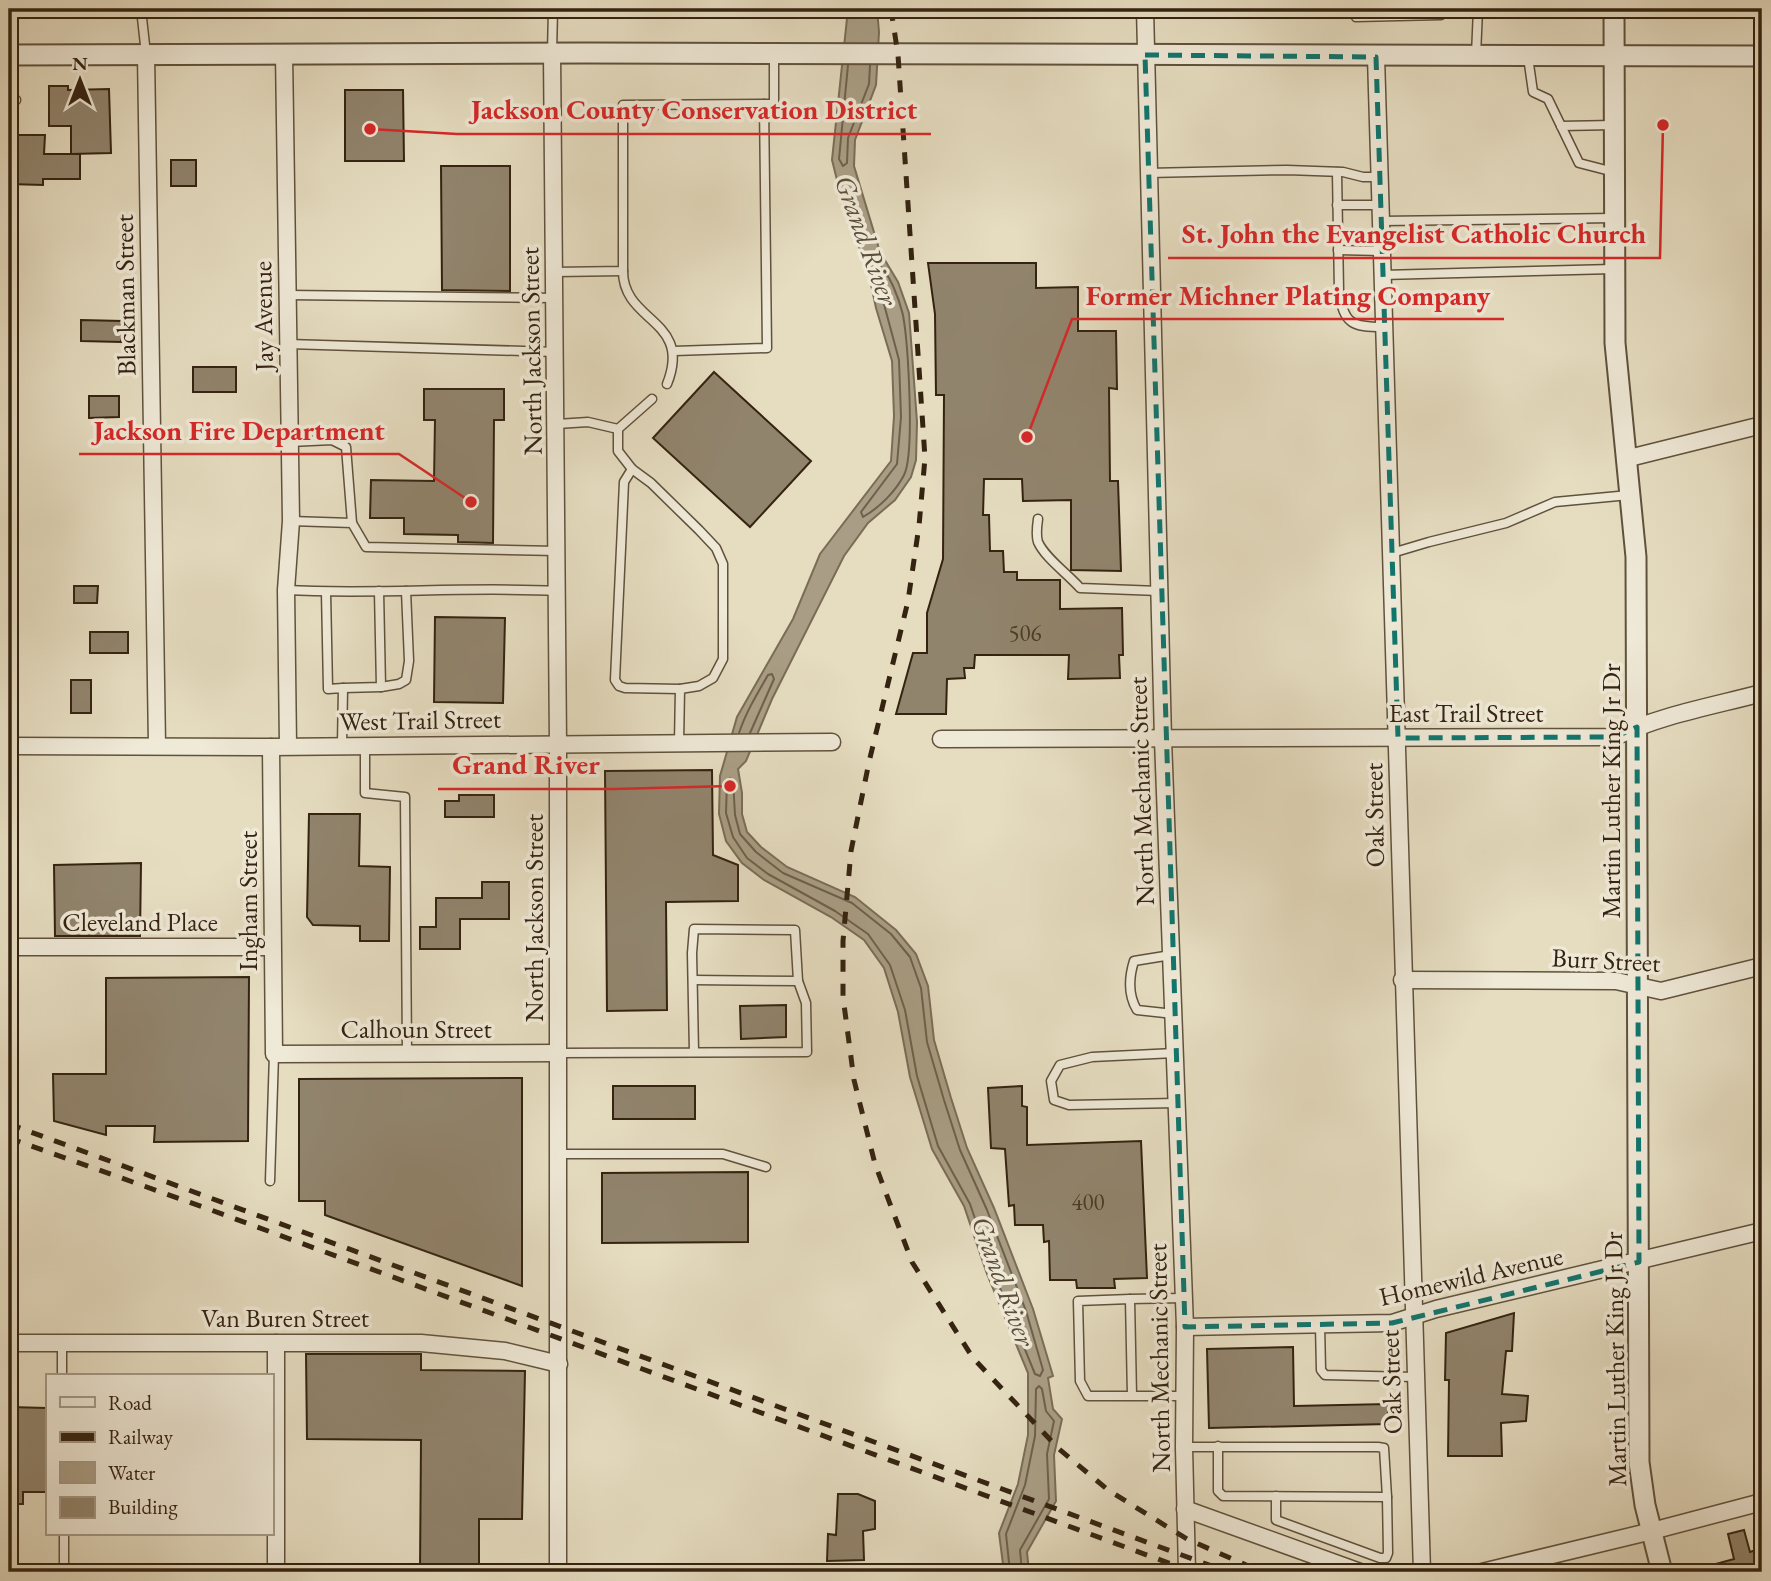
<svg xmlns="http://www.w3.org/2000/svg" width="1771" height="1581" font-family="'EB Garamond',serif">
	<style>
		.green { fill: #c8bda3; stroke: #7e705a; stroke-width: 2 }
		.water { fill: #a99e85; stroke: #7a6d57; stroke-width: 2 }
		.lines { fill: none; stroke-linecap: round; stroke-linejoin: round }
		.shore { stroke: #6e604b; stroke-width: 2 }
		.building { fill: #91846d; stroke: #342311; stroke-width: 2 }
		.service-casing { stroke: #60523d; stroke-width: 11 }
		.minor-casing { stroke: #60523d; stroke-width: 19 }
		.tertiary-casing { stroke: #60523d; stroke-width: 23 }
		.service { stroke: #efe9d7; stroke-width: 8 }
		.minor { stroke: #efe9d7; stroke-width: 16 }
		.tertiary { stroke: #efe9d7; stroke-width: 19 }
		.rail { stroke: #342311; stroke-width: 5; stroke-dasharray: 12 12; stroke-linecap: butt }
		.marked { fill: none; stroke: #0f766e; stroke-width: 5; stroke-dasharray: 14 9; stroke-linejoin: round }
		.labels { text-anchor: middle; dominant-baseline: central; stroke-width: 7; stroke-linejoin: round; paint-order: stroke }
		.number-label { font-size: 23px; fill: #4b3b28 }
		.street-label { font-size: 26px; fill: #342311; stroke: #efe9d7 }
		.water-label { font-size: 28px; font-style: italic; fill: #5d4e3a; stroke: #efe9d7 }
		.leader { fill: none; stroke: #d62828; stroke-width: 2.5 }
		.callout-dot { fill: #d62828; stroke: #efe9d7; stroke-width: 2.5 }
		.callout-label { font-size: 28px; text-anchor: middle; font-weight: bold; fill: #d62828; stroke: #efe9d7; stroke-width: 7; stroke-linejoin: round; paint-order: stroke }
	</style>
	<rect width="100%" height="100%" fill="#e6ddc1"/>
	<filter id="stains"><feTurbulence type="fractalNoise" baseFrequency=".00286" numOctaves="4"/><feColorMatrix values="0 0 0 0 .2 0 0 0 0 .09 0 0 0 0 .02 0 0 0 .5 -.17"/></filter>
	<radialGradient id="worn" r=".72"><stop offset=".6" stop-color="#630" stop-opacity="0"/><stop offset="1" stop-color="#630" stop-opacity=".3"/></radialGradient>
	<polygon class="green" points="9,9 562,9 9,11"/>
	<polygon class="water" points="848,9 877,9 879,32 876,85 855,140 854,166 880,252 898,282 909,313 917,422 916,460 911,477 895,500 868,523 844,556 772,699 746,761 738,769 742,793 742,814 747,832 761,847 787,867 855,897 896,930 916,954 928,986 934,1040 951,1098 967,1148 994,1208 1033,1309 1053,1376 1048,1378 1053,1409 1062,1419 1054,1455 1056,1501 1027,1552 1029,1572 1004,1572 999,1533 1018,1484 1028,1435 1028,1373 987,1274 964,1206 932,1149 910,1077 898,1012 884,968 864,940 831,917 764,880 742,863 726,841 719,814 720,776 737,717 793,619 820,554 891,461 894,416 892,361 876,308 869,275 840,192 832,160"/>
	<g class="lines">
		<g class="shore">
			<polyline points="848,65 839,159 843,166 847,163 848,138 869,84 870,65"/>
			<path d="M 877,263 C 890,273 899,299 903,315 C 908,343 915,453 904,475 C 896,491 879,508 863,517 L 861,512 L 897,464 L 901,417 L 899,360 L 874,267 Z"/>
			<path d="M 739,733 C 746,712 757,694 768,675 L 772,674 L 774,679 L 750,733"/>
			<polygon points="730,778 733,780 735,815 740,834 756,852 783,873 852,903 891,934 910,957 921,988 927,1042 944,1100 960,1150 987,1210 1026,1311 1043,1370 1040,1376 1035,1374 993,1271 970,1204 938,1146 917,1076 905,1010 890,965 868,934 835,911 768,874 747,858 733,837 726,813 727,781"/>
			<polyline points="1010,1572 1006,1534 1025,1485 1035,1436 1036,1389 1039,1386 1042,1389 1046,1411 1054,1421 1047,1454 1049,1499 1020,1550 1022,1572"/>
		</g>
	</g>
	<g class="building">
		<polygon points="49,86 68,86 68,90 109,89 111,153 71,154 71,126 49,126"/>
		<polygon points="345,90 403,90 404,161 345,161"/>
		<polygon points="9,135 45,135 44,154 80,154 80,179 43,179 43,185 9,184"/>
		<rect x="171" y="160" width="25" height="26"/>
		<polygon points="441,166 510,166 510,291 442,290"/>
		<polygon points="928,263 1036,263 1036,288 1078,287 1078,331 1116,331 1117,389 1109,388 1110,481 1118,481 1121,571 1071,570 1071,500 1023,501 1022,479 984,479 983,515 989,515 990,551 1003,551 1004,572 1017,572 1017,580 1060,580 1060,609 1122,608 1123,655 1119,655 1120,678 1068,679 1069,655 975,655 974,668 964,668 965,678 947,679 946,714 896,714 913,653 927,653 927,613 943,559 944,395 936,395 935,314"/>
		<polygon points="81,320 122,321 121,342 81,341"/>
		<rect x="193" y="367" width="43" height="25"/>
		<polygon points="714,372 811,461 750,527 653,438"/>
		<polygon points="424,389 504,389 504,420 494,420 493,543 458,542 458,535 404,534 404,518 370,518 371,480 434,481 435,420 424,420"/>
		<polygon points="89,396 119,396 119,417 89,418"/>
		<polygon points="74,586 98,586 97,603 74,603"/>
		<polygon points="435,617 505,618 503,703 434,702"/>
		<rect x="90" y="632" width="38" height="21"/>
		<rect x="71" y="680" width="20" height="33"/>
		<polygon points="712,770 713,855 738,865 738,901 666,902 667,1010 607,1011 605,771"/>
		<polygon points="459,795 494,795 494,817 445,817 445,801 459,801"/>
		<polygon points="309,814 360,814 359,866 390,867 389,941 360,941 360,926 313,925 307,917"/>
		<polygon points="141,863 140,936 55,936 54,865"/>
		<polygon points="482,882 509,882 509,919 460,919 460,949 420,949 420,927 436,927 436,898 482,898"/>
		<polygon points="249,977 248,1141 154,1142 155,1126 106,1126 106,1135 54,1121 53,1074 106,1074 106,978"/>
		<polygon points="786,1005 786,1037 741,1039 740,1006"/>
		<polygon points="522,1078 522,1286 325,1215 325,1201 299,1201 299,1079"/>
		<rect x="613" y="1086" width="82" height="33"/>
		<polygon points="1022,1086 1022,1106 1027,1107 1027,1145 1141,1141 1147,1278 1114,1279 1115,1288 1077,1288 1076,1280 1050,1280 1049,1241 1044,1242 1043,1225 1015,1225 1014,1205 1009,1206 1005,1149 991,1148 988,1088"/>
		<polygon points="748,1172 748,1242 602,1243 602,1173"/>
		<polygon points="1514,1313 1512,1351 1506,1351 1502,1394 1528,1396 1526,1421 1501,1423 1502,1456 1448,1456 1449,1380 1445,1380 1446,1333"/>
		<polygon points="1293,1347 1294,1406 1388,1404 1388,1424 1209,1428 1207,1349"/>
		<polygon points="306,1354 421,1354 421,1370 525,1371 522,1519 479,1519 479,1572 420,1572 421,1440 307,1439"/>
		<polygon points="9,1407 46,1408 46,1492 23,1492 23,1504 9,1504"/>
		<polygon points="838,1494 858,1494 875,1501 875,1529 863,1531 864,1560 827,1561 828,1534 836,1535"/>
		<polygon points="1744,1530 1750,1552 1762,1548 1762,1572 1701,1572 1701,1568 1734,1559 1728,1534"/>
	</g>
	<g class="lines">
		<g class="service-casing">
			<g id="service">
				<polyline points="141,9 146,54"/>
				<polyline points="1500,9 1505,13 1554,13 1559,9"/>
				<polyline points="1755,9 1757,14"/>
				<polyline points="1356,17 1441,15 1441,9"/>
				<polyline points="552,53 553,9"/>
				<polyline points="1476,55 1478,9"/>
				<polyline points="1528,57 1533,92 1548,99 1579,163 1614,172"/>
				<polyline points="9,100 16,100"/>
				<polyline points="1561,126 1614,125"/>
				<path d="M 1337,172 L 1339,292 C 1344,324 1352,327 1383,327"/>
				<polyline points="1148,173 1287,170 1343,172 1363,177 1379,177"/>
				<polyline points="1337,205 1380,205"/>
				<polyline points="1380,221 1614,218"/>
				<polyline points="1338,250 1381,251"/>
				<path d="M 623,271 C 623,323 693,319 667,384"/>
				<polyline points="555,272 623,271 623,105 774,104 774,55"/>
				<polyline points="1382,275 1613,269"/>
				<polyline points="287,295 556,298"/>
				<polyline points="288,344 556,352"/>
				<polyline points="674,351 767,348 764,104"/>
				<polyline points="652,399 618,429 618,451 632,469 651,483 699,530 716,548 723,564 723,659 713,678 699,686 680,689 679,743"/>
				<polyline points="557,424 588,422 618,429"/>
				<polyline points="290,442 332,440 346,447 352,523"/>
				<polyline points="632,469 624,482 615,680 619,686 625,688 680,689"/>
				<path d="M 1038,519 C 1037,526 1036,536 1038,542 C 1045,558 1068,574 1080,588 L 1159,591"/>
				<polyline points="291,521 352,523 366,547 557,551"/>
				<polyline points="1392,553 1429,542 1506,523 1555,502 1629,495"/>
				<path d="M 286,590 C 376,595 467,586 557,591"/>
				<polyline points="326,592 328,689 343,688 342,745"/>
				<polyline points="381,687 399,684 406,680 409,661 406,591"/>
				<polyline points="343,688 381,687 379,591"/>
				<polyline points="365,746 365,793 405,797 407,1054"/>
				<path d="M 1171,955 L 1134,961 C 1129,977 1128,995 1137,1010 L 1174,1014"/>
				<polyline points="693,980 798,981"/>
				<polyline points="558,1053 807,1052 806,1003 798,981 795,930 694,929 692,953 694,1052"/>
				<polyline points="1175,1053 1092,1057 1060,1065 1051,1081 1054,1100 1069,1105 1177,1103"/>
				<polyline points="558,1154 723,1154 766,1167"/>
				<polyline points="270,1181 274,1054"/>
				<polyline points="1130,1299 1184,1298"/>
				<polyline points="1320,1325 1321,1370 1325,1375 1415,1377"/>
				<polyline points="62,1343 62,1376"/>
				<polyline points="1132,1396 1130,1299 1078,1301 1080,1381 1088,1396 1185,1396"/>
				<polyline points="1184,1447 1378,1447 1384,1448 1387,1497 1223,1496 1218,1491 1218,1446"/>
				<polyline points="1276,1496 1276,1520 1380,1558 1386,1558 1388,1553 1387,1497"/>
				<polyline points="64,1534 64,1572"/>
			</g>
		</g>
		<g class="minor-casing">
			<g id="minor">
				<polyline points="1145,9 1163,739 1185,1327 1184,1447 1187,1572"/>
				<polyline points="284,53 291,521 286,590 288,746"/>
				<polyline points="552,53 558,744 558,1572"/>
				<polyline points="146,55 157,745"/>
				<polyline points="1376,57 1422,1572"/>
				<polyline points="1625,459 1762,425"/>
				<path d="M 941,739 L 1615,737 C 1661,715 1713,706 1762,693"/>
				<polyline points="9,746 271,747 832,742"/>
				<polyline points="271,747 274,1054 558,1053"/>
				<polyline points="9,947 272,947"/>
				<polyline points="1402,980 1616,981 1661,991 1762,966"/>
				<polyline points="1185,1327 1392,1323 1436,1309 1762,1231"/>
				<polyline points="9,1343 421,1343 505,1351 559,1364"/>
				<polyline points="1185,1509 1360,1572"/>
				<polyline points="276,1572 276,1343"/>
				<polyline points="1482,1572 1652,1531 1762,1502"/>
			</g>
		</g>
		<g class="tertiary-casing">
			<g id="tertiary">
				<polyline points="1614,9 1615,343 1636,557 1639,1462 1645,1505 1662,1572"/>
				<polyline points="9,55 586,53 1762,56"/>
			</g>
		</g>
		<use href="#service" class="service"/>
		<use href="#minor" class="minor"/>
		<use href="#tertiary" class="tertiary"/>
		<g class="rail">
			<polyline points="891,9 898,55 925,458 919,526 908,601 869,762 851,851 843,941 843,997 854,1080 875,1164 912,1262 973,1358 1059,1449 1108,1490 1187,1539 1262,1572"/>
			<polyline points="9,1124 1228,1572"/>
			<polyline points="9,1138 203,1207 1193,1572"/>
		</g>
	</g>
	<path class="marked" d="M 1145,55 L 1376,57 L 1398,738 L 1615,737 L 1637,727 L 1639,1262 L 1392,1323 L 1185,1327 Z"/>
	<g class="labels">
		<g class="number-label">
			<text x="1025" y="633">506</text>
			<text x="1088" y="1202">400</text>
		</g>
		<g class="street-label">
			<text transform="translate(125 295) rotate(-91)">Blackman Street</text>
			<text transform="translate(263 316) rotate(-91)">Jay Avenue</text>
			<text transform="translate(531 351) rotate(-91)">North Jackson Street</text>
			<text x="1466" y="713">East Trail Street</text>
			<text transform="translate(420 720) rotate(-1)">West Trail Street</text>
			<text transform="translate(1141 791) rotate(-92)">North Mechanic Street</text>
			<text transform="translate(1611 791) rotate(-90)">Martin Luther King Jr Dr</text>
			<text transform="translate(1374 815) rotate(-91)">Oak Street</text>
			<text transform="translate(248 901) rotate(-90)">Ingham Street</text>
			<text transform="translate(534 918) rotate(-90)">North Jackson Street</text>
			<text x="140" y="922">Cleveland Place</text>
			<text transform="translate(1606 960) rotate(3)">Burr Street</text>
			<text x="416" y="1029">Calhoun Street</text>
			<text transform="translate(1471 1276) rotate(-13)">Homewild Avenue</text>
			<text x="285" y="1318">Van Buren Street</text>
			<text transform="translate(1159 1358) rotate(-91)">North Mechanic Street</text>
			<text transform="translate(1615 1359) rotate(-91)">Martin Luther King Jr Dr</text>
			<text transform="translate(1391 1382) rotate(-92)">Oak Street</text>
		</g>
		<g class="water-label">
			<text transform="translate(867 240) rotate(70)">Grand River</text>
			<text transform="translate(1004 1281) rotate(70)">Grand River</text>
		</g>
	</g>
	<path class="leader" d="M370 129L457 134H931M1663 125L1660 258H1168M1027 437L1072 319H1504M471 502L399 454H79M730 786L614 789H438"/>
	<g class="callout-dot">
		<circle cx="370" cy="129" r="7"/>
		<circle cx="1663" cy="125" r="7"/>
		<circle cx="1027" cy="437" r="7"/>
		<circle cx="471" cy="502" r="7"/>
		<circle cx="730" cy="786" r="7"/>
	</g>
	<g class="callout-label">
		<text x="694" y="119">Jackson County Conservation District</text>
		<text x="1414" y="243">St. John the Evangelist Catholic Church</text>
		<text x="1288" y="305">Former Michner Plating Company</text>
		<text x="239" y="440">Jackson Fire Department</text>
		<text x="526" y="774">Grand River</text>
	</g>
	<rect width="1771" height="1581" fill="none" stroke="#e6ddc1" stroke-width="35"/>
	<rect x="10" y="10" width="1750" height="1560" fill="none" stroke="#342311" stroke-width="3.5"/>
	<rect x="18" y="18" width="1736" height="1546" fill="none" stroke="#342311" stroke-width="2"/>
	<rect x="46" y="1374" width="228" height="161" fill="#efe9d7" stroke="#a49a88" stroke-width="2"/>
	<rect x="60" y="1397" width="35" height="10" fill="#efe9d7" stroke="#a49a88" stroke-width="2"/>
	<text x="108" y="1410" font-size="21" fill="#342311">Road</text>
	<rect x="60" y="1432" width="35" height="10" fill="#342311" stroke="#a49a88" stroke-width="2"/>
	<text x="108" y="1444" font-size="21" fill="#342311">Railway</text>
	<rect x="60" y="1462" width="35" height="21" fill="#a99e85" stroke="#a49a88" stroke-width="2"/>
	<text x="108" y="1480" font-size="21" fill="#342311">Water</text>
	<rect x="60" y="1497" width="35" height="21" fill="#91846d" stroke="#a49a88" stroke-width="2"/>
	<text x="108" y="1514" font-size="21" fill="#342311">Building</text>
	<g transform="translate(80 80)" stroke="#efe9d7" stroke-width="5" paint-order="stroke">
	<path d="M0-5L12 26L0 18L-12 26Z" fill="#342311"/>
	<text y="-10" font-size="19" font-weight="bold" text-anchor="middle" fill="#342311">N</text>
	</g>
	<rect width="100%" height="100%" filter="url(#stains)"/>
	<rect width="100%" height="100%" fill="url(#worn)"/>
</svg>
